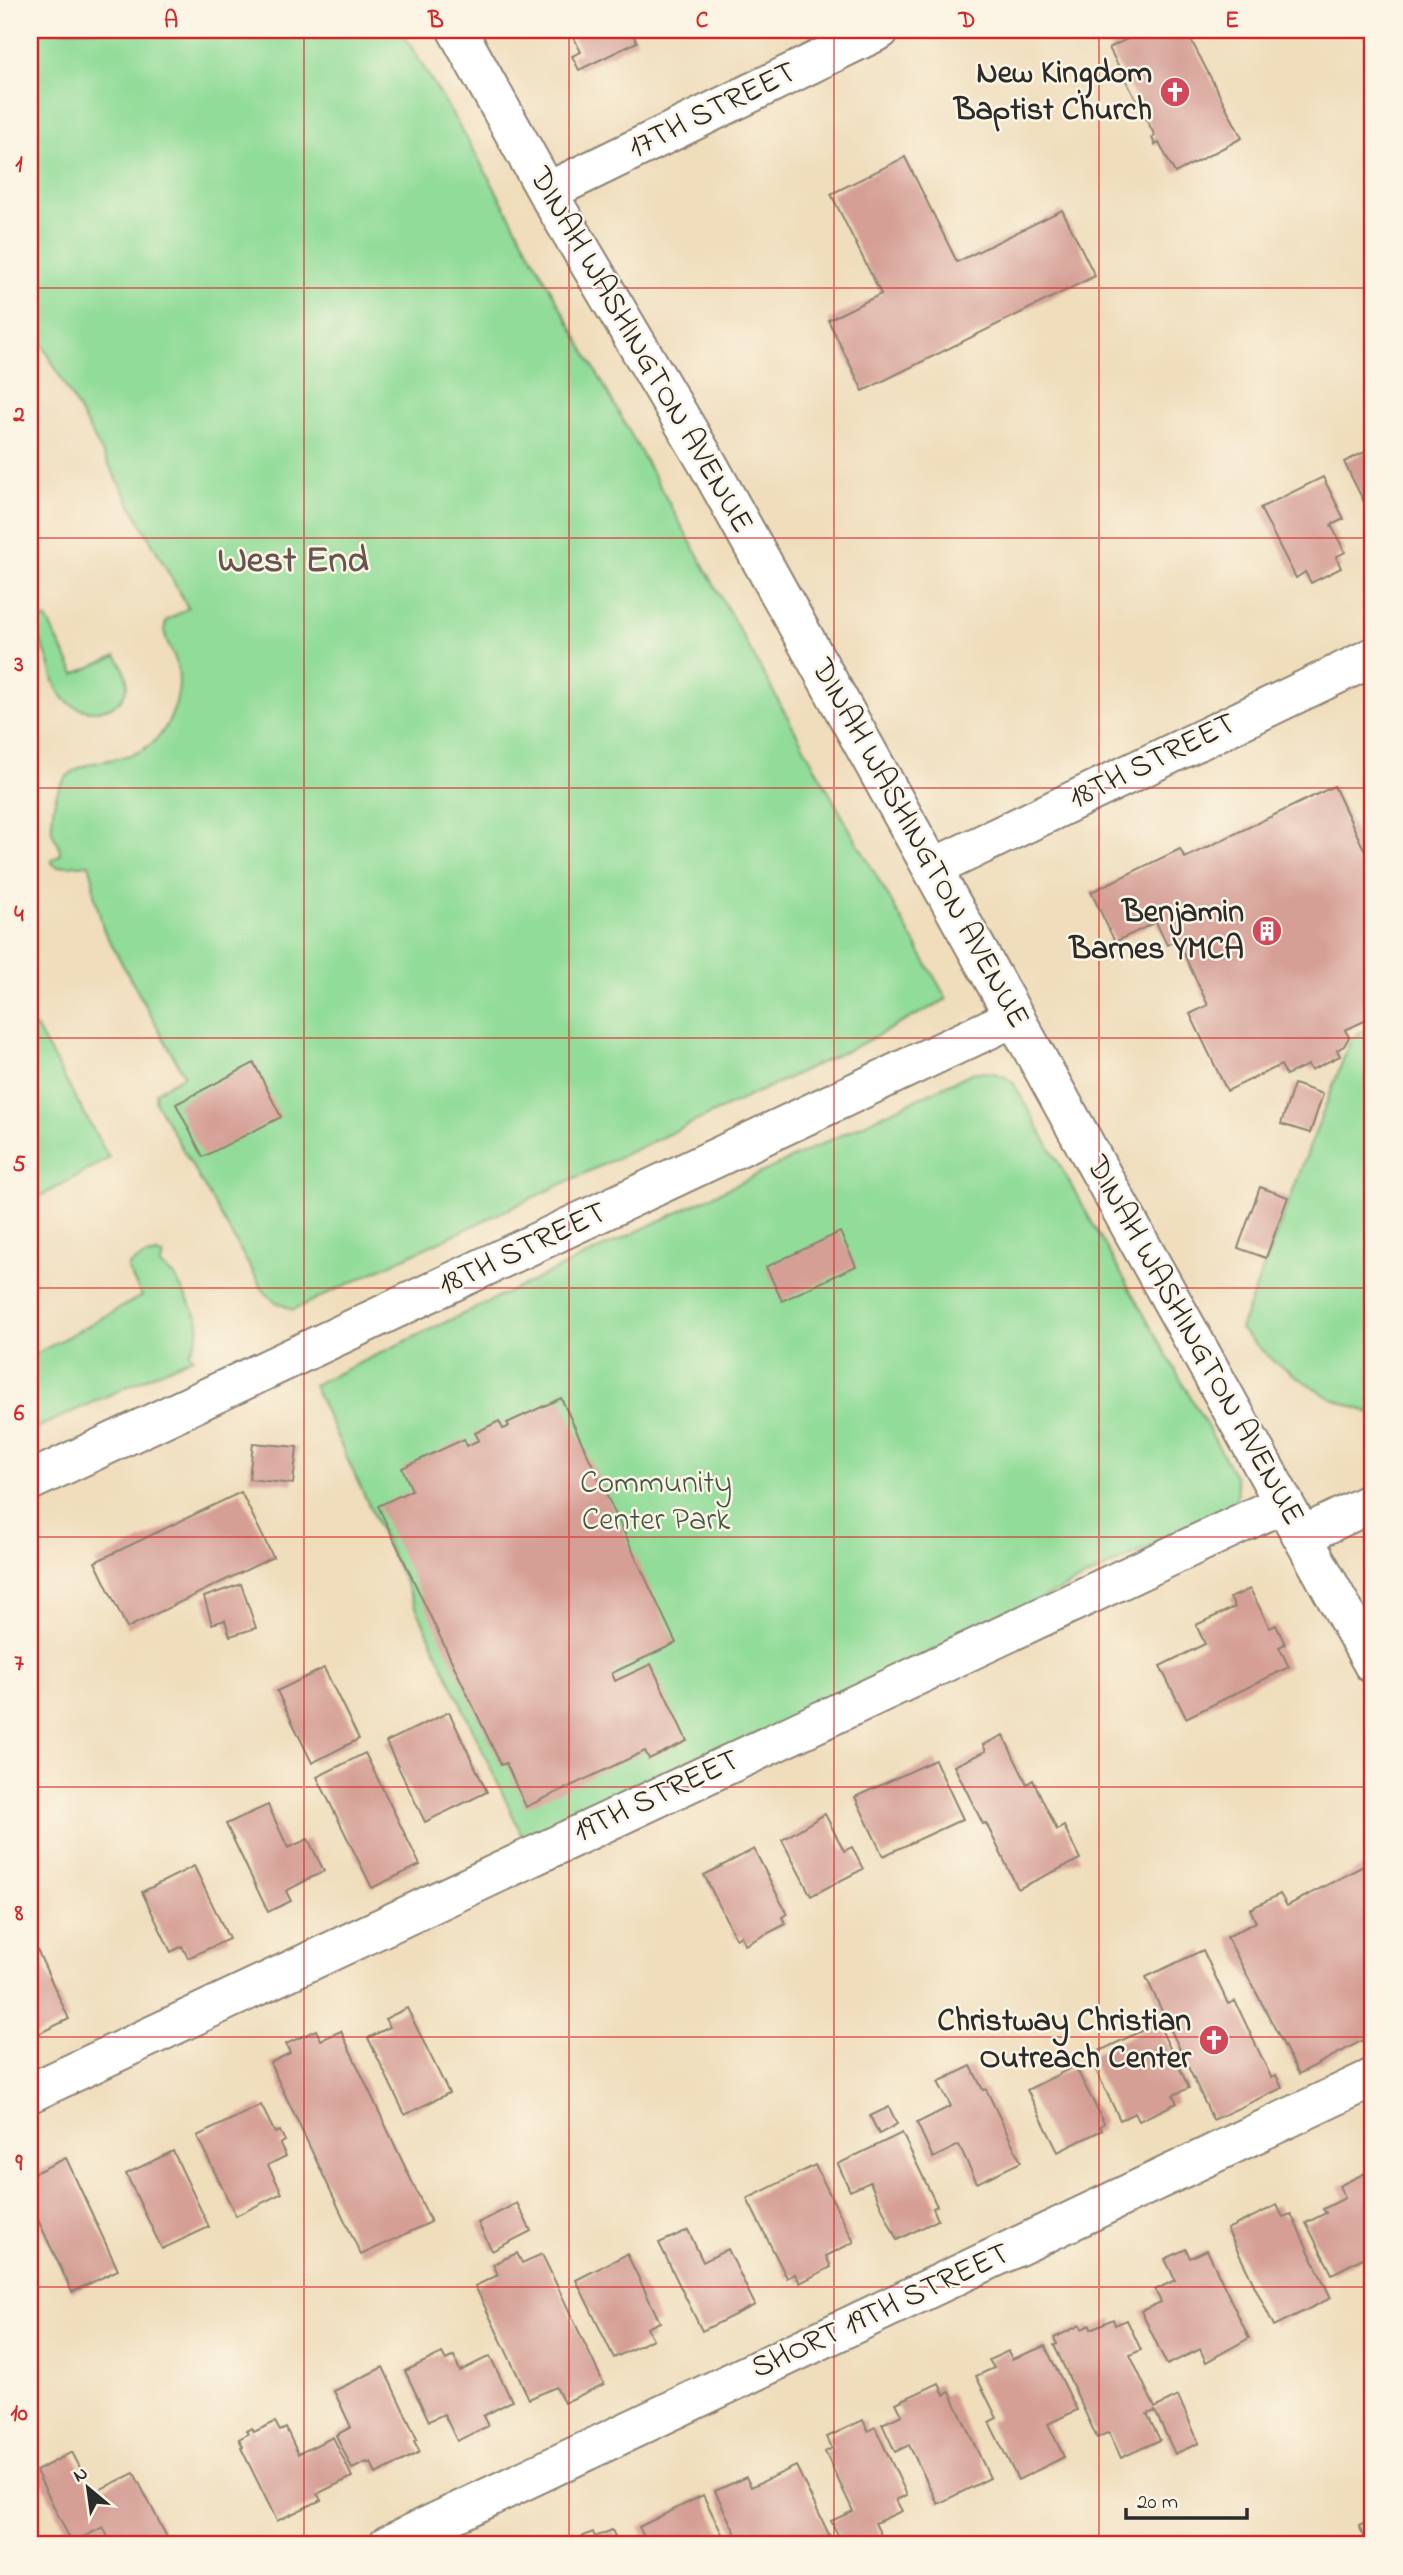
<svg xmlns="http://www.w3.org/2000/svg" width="1403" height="2575" font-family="'Indie Flower',sans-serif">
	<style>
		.green { fill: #91dc98; stroke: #5e8462; stroke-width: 2 }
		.building { fill: #d59f95 }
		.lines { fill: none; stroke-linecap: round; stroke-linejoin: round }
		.street-casing { stroke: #8d8473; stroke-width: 42 }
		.street { stroke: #fff; stroke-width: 38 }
		.grid { fill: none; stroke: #d62828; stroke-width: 2; stroke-opacity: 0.55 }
		.labels { text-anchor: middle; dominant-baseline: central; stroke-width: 5; stroke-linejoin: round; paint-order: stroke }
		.poi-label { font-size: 32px; font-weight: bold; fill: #2b2b2b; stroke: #fcf5e5; text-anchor: end }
		.street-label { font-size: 32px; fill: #2b2b2b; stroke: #fcf5e5 }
		.park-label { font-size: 32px; fill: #445746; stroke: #fcf5e5 }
		.district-label { font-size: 38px; font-weight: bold; fill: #665450; stroke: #fcf5e5 }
		.neatline { fill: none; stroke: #d62828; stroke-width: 2.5 }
		.grid-label { font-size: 23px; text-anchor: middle; font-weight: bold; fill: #d62828 }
	</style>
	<rect width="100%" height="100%" fill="#fcf5e5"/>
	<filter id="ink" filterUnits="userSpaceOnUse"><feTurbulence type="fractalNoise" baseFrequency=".0143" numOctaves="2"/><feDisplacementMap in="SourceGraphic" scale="14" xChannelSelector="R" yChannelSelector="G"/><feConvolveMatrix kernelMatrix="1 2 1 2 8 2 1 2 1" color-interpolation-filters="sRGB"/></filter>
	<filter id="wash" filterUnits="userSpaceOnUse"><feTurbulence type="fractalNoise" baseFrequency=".00686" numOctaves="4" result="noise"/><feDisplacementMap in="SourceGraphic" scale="28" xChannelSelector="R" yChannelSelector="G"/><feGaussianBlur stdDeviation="1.57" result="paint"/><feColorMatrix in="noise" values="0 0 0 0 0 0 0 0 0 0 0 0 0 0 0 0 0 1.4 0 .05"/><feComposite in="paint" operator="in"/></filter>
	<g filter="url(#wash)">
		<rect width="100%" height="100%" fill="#efddbb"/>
		<g class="green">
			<path d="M 30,30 L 401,30 L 469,142 L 845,821 L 947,999 L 863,1043 L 293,1310 L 274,1301 L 263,1290 L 155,1101 L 156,1092 L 184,1075 L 104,931 L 94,894 L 93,878 L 89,864 L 57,867 L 52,863 L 52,860 L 60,855 C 61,842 54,841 52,831 C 51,823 53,812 54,804 C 67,739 134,780 165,728 C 178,706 184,680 174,656 C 168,644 162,635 166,621 L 188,608 L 30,322 Z"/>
			<path d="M 46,618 L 75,674 L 116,656 C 154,705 83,731 59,692 C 53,683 53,675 50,666 C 46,652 39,638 34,625 Z"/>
			<polygon points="1373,1024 1373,1414 1330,1398 1273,1361 1240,1329 1351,1039"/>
			<polygon points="36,1027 109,1158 30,1202 30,1030"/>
			<path d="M 974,1072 C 990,1072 1003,1072 1014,1084 L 1235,1476 L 1238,1493 L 1232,1508 L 526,1844 L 313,1385 Z"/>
			<path d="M 157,1254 L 164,1256 L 160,1265 L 175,1277 L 198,1318 C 201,1331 196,1342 189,1353 L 193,1357 L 30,1431 L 30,1357 L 142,1296 L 128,1270 L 129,1265 L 145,1256 Z"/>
		</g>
		<g id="blocks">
			<g class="building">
				<polygon points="570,30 631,30 637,42 579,70 572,56 581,52"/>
				<polygon points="1145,30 1186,30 1242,138 1175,173 1159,143 1155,145 1152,138 1155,136 1109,48"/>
				<polygon points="905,157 957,262 1062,210 1095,276 863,391 828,320 881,294 831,194"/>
				<polygon points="1373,448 1373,520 1344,462"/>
				<polygon points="1323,477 1344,519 1331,525 1345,552 1336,557 1341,568 1311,583 1305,572 1296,578 1260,508"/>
				<polygon points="1334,786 1373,868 1373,1017 1345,1030 1349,1037 1344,1046 1337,1050 1340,1056 1311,1070 1308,1065 1286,1075 1281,1065 1227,1091 1190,1014 1208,1005 1177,940 1167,945 1156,922 1115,942 1091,892 1180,849 1185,858"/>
				<polygon points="254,1063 281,1117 203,1157 176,1104"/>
				<polygon points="1294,1084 1323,1094 1310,1133 1281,1124"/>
				<polygon points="1260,1187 1288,1197 1266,1258 1238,1248"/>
				<polygon points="840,1232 856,1266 782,1301 766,1267"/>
				<polygon points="561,1398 676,1643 612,1673 615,1681 651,1664 687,1741 649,1759 645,1751 526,1807 506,1763 501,1765 378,1506 412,1490 402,1468 464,1439 467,1446 479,1440 475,1433 499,1421 503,1429 506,1428 509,1426 507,1423"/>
				<polygon points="253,1443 297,1447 293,1484 249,1479"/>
				<polygon points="241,1492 273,1557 127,1628 95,1562"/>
				<polygon points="241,1584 256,1628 230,1636 225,1620 212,1624 204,1597"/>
				<polygon points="1250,1589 1270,1628 1276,1625 1285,1644 1279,1647 1289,1667 1186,1718 1160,1666 1205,1644 1196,1625 1235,1607 1230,1598"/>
				<polygon points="324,1668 359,1739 312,1763 277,1691"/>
				<polygon points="449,1712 487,1792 425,1822 386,1742"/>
				<polygon points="1003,1735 1027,1784 1033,1780 1057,1830 1064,1826 1080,1859 1018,1889 986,1823 983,1824 954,1766 986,1751 983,1745"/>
				<polygon points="365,1753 420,1865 372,1888 317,1777"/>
				<polygon points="935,1760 963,1819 883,1856 855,1797"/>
				<polygon points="268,1805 288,1848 308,1839 324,1871 286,1891 291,1901 268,1912 226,1824"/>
				<polygon points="825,1814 844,1851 852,1847 863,1869 811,1896 782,1840"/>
				<polygon points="754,1849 787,1914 782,1917 786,1924 745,1945 741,1936 736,1939 704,1875"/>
				<polygon points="1373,1861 1373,2035 1299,2074 1227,1937 1256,1922 1250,1909 1280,1894 1287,1906"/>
				<polygon points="194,1866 229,1939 188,1958 182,1946 171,1952 142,1892"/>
				<polygon points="33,1941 69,2019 34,2036 30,2027 30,1942"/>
				<polygon points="1203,1950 1228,2004 1235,2001 1271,2077 1276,2075 1282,2088 1213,2120 1146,1977"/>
				<polygon points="407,2008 449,2093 405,2115 368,2038 390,2027 385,2019"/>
				<polygon points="1158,2023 1189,2088 1173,2095 1177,2103 1139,2121 1135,2113 1120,2120 1089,2056"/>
				<polygon points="316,2030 321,2040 341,2031 431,2222 361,2255 270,2063 290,2053 286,2044"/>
				<polygon points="971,2066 983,2090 986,2089 1021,2162 977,2183 959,2145 933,2158 917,2123 951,2106 938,2082"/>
				<polygon points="1075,2066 1104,2123 1100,2126 1102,2130 1058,2152 1027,2090"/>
				<polygon points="261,2105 275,2133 280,2131 285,2141 280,2144 286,2156 268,2165 282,2193 236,2216 197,2136"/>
				<polygon points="889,2107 897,2124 879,2134 870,2116"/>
				<polygon points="902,2133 937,2206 933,2208 938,2220 897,2240 870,2182 850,2191 838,2164"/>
				<polygon points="173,2151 209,2227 162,2249 126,2174"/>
				<polygon points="66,2158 118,2270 72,2292 30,2203 30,2175"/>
				<polygon points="815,2165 854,2242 826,2256 831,2267 800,2283 795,2274 787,2278 747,2199"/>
				<polygon points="1369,2171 1373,2179 1373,2253 1332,2274 1306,2223 1326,2213 1323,2209 1345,2198 1339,2186"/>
				<polygon points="517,2203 531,2231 492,2251 478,2223"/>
				<polygon points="1277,2205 1283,2217 1291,2214 1331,2298 1274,2326 1227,2229"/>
				<polygon points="688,2230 703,2262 728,2249 755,2305 702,2331 659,2243"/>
				<polygon points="1186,2249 1190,2258 1207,2250 1249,2338 1206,2362 1200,2349 1167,2365 1141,2311 1161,2302 1155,2290 1175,2280 1165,2259"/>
				<polygon points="517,2253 522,2263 542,2254 604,2384 564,2403 556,2387 529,2399 475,2286 498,2275 493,2264"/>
				<polygon points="627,2254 660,2322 647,2328 653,2339 614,2358 576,2280"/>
				<polygon points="1113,2319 1115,2325 1127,2320 1141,2350 1130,2355 1155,2408 1178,2396 1199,2443 1175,2454 1155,2411 1147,2414 1160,2440 1121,2458 1109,2432 1097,2438 1054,2345 1057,2344 1054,2338 1080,2325 1082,2329 1090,2325 1091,2329"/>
				<polygon points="1045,2346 1077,2410 1048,2424 1064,2457 1018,2480 989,2422 997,2418 976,2376 994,2368 989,2360 1008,2351 1012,2359"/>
				<polygon points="442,2353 446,2360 454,2356 460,2371 490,2356 512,2401 483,2416 488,2426 457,2441 444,2414 429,2421 405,2371"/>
				<polygon points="383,2367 417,2439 414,2441 420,2452 376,2474 371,2462 368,2464 367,2462 352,2469 336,2435 351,2427 334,2391"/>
				<polygon points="939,2383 944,2395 950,2392 990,2478 938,2504 909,2445 895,2452 882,2424 902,2415 896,2403"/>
				<polygon points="863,2420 868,2431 875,2427 907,2495 896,2500 902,2511 875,2523 886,2545 843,2545 831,2521 853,2511 825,2452 832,2448 827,2437"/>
				<polygon points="275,2422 280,2431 286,2428 298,2454 333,2437 352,2477 317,2494 321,2500 277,2521 241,2448 243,2447 239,2439 248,2434 246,2431 252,2428 254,2432"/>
				<polygon points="72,2452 93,2493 134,2473 171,2545 112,2545 103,2527 72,2543 36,2471"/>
				<polygon points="796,2466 834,2545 741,2545 715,2491 746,2477 751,2487"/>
				<polygon points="703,2495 727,2544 648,2545 639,2527"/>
				<polygon points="1373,2519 1373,2545 1368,2545 1359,2526"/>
				<polygon points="612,2530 619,2545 569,2545 568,2543 593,2532 595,2537"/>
			</g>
		</g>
	</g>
	<g filter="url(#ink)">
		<use href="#blocks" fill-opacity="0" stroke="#8d8473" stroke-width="2"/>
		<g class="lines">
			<g class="street-casing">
				<g id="street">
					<polyline points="457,30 547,192 709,466 1373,1664"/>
					<polyline points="547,192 880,30"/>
					<polyline points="933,868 1373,657"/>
					<polyline points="30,1481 1015,1017"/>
					<polyline points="1302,1536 1373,1502"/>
					<polyline points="30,2093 1284,1503"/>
					<polyline points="388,2545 1373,2078"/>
				</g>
			</g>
			<use href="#street" class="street"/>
		</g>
	</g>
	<path class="grid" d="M 304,30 L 304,2545M 569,30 L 569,2545M 834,30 L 834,2545M 1099,30 L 1099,2545M 30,288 L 1373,288M 30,538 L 1373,538M 30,788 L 1373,788M 30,1038 L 1373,1038M 30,1288 L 1373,1288M 30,1537 L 1373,1537M 30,1787 L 1373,1787M 30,2037 L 1373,2037M 30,2287 L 1373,2287"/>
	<defs>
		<g id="church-disc" transform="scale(1.575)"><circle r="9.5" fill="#d1495b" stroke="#fcf5e5"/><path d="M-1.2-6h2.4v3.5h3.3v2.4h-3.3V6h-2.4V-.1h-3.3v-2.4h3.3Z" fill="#fff"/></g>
		<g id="building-disc" transform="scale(1.575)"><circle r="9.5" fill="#d1495b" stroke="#fcf5e5"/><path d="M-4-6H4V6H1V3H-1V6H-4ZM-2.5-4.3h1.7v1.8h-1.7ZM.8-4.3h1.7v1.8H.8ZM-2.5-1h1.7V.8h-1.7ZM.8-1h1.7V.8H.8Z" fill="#fff"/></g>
	</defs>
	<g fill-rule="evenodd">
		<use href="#church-disc" x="1175" y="92"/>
		<use href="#building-disc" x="1267" y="931"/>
		<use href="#church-disc" x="1214" y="2040"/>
	</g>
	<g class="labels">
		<g class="poi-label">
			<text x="1152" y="74">New Kingdom<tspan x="1152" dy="37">Baptist Church</tspan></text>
			<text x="1244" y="913">Benjamin<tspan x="1244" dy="37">Barnes YMCA</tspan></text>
			<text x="1191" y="2022">Christway Christian<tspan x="1191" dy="37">Outreach Center</tspan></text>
		</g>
		<g class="street-label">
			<text transform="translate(713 111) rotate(-26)">17TH STREET</text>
			<text transform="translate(640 351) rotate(60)">DINAH WASHINGTON AVENUE</text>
			<text transform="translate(1153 762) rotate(-26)">18TH STREET</text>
			<text transform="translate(919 844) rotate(61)">DINAH WASHINGTON AVENUE</text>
			<text transform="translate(523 1250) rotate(-25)">18TH STREET</text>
			<text transform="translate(1194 1341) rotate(61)">DINAH WASHINGTON AVENUE</text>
			<text transform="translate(657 1797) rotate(-25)">19TH STREET</text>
			<text transform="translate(881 2312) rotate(-25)">SHORT 19TH STREET</text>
		</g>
		<g class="park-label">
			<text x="656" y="1484">Community<tspan x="656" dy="37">Center Park</tspan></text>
		</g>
		<g class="district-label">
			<text x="293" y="562">West End</text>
		</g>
	</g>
	<rect width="1403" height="2575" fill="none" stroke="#fcf5e5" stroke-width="77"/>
	<g transform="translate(88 2488) rotate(331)" stroke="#fcf5e5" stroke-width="5" paint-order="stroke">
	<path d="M0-5L12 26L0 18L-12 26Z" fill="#2b2b2b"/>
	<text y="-10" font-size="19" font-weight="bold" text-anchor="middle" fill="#2b2b2b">N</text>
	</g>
	<path d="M1126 2508v10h121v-10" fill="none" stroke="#2b2b2b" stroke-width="3.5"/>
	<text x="1137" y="2508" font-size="21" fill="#2b2b2b" stroke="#fcf5e5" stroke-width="5" paint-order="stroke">20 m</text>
	<rect x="38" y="38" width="1326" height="2498" class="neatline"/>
	<g class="grid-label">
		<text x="171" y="27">A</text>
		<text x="436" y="27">B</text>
		<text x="702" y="27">C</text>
		<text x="967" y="27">D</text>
		<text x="1232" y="27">E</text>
		<text x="19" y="171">1</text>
		<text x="19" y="421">2</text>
		<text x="19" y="671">3</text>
		<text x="19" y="921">4</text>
		<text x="19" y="1171">5</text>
		<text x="19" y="1420">6</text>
		<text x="19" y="1670">7</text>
		<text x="19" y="1920">8</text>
		<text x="19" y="2170">9</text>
		<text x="19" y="2420">10</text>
	</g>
</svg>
